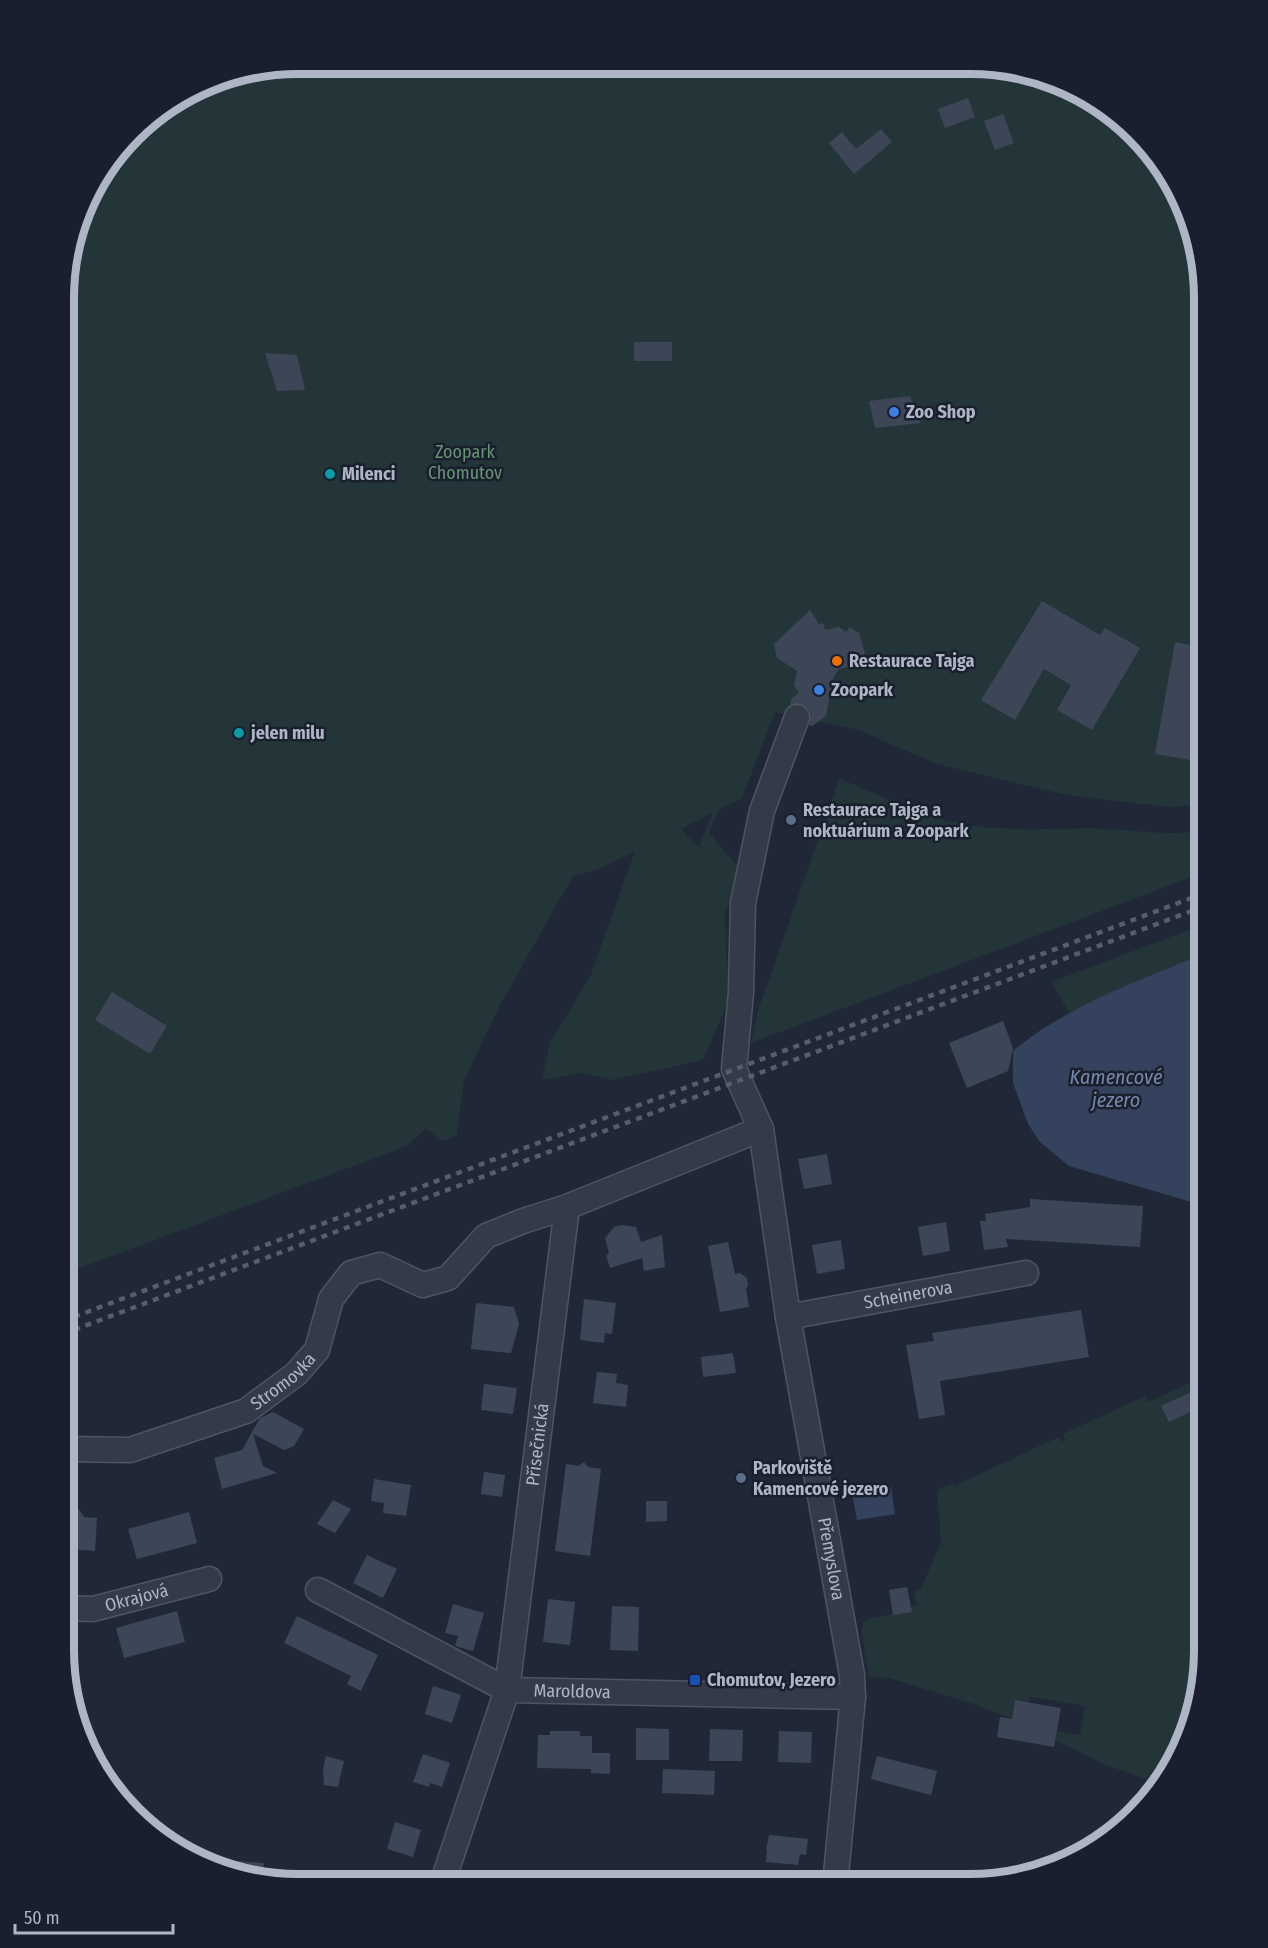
<svg xmlns="http://www.w3.org/2000/svg" width="1268" height="1948" font-family="'Fira Sans Condensed',sans-serif">
	<style>
		.green { fill: #233539; fill-rule: evenodd }
		.water { fill: #34425e }
		.building { fill: #3c4657 }
		.lines { fill: none; stroke-linecap: round; stroke-linejoin: round }
		.minor-casing { stroke: #4e5562; stroke-width: 27 }
		.minor { stroke: #343a47; stroke-width: 24 }
		.rail { stroke: #565e6e; stroke-width: 4.5; stroke-dasharray: 6 6; stroke-linecap: butt }
		.shop-dot { fill: #3f7fe0; stroke: #191f2c; stroke-width: 2 }
		.culture-dot { fill: #0f9aa8; stroke: #191f2c; stroke-width: 2 }
		.food-dot { fill: #e8710a; stroke: #191f2c; stroke-width: 2 }
		.service-dot { fill: #5c6f8a; stroke: #191f2c; stroke-width: 2 }
		.transit-dot { fill: #1a4fb4; stroke: #191f2c; stroke-width: 2 }
		.labels { text-anchor: middle; dominant-baseline: central; stroke-width: 5; stroke-linejoin: round; paint-order: stroke }
		.poi-label { font-size: 18px; font-weight: bold; fill: #aeb5c4; stroke: #191f2c; text-anchor: start }
		.park-label { font-size: 18px; fill: #669475; stroke: #191f2c }
		.street-label { font-size: 18px; fill: #aeb5c4; stroke: #191f2c }
		.water-label { font-size: 20px; font-style: italic; fill: #7689ac; stroke: #191f2c }
		.rim { fill: none; stroke: #aeb5c4; stroke-width: 8 }
	</style>
	<rect width="100%" height="100%" fill="#202837"/>
	<g class="green">
		<path d="M 298,63 L 1001,65 L 1060,81 L 1113,111 L 1156,155 L 1187,208 L 1205,298 L 1205,805 L 1168,807 L 1067,795 L 937,764 L 858,730 L 775,712 L 742,798 L 718,810 L 709,833 L 738,867 L 738,876 L 725,914 L 726,953 L 731,995 L 703,1060 L 612,1080 L 581,1073 L 542,1080 L 550,1042 L 590,977 L 635,851 L 599,869 L 573,876 L 500,1005 L 464,1080 L 457,1135 L 442,1141 L 426,1128 L 407,1146 L 64,1274 L 65,267 L 87,194 L 143,121 L 208,81 ZM 712,813 L 700,844 L 702,851 L 681,829 Z"/>
		<path d="M 838,778 C 878,794 920,816 963,824 C 1010,833 1057,827 1105,829 C 1141,830 1167,837 1205,830 L 1205,872 L 751,1043 L 758,1011 L 838,783 Z"/>
		<polygon points="1205,924 1205,953 1124,987 1070,1014 1051,982"/>
		<polygon points="1192,1382 1195,1388 1201,1387 1205,1395 1204,1666 1192,1726 1161,1784 1106,1765 1055,1740 1057,1731 1080,1735 1085,1706 1030,1697 1029,1703 1015,1701 1012,1719 977,1705 889,1678 869,1677 861,1630 863,1623 870,1618 911,1612 911,1607 916,1606 914,1592 921,1588 941,1543 937,1490 953,1483 954,1486 1059,1437 1062,1442 1065,1440 1063,1434 1145,1396 1148,1402"/>
	</g>
	<g class="water">
		<path d="M 1205,953 L 1205,1206 L 1069,1166 L 1040,1142 L 1028,1124 L 1013,1083 L 1013,1051 C 1066,1006 1141,980 1205,953 Z"/>
		<polygon points="891,1487 895,1514 857,1520 852,1493"/>
	</g>
	<g class="building">
		<polygon points="968,98 975,117 945,128 938,109"/>
		<polygon points="1003,114 1014,143 995,150 984,121"/>
		<polygon points="881,129 892,142 854,174 829,143 842,132 856,149"/>
		<rect x="634" y="342" width="38" height="19"/>
		<polygon points="265,353 297,355 305,390 277,391"/>
		<polygon points="910,396 921,423 875,428 869,401"/>
		<polygon points="1042,601 1100,635 1105,628 1140,648 1092,730 1057,710 1071,685 1044,669 1015,720 981,700"/>
		<polygon points="810,610 819,624 823,623 825,630 839,627 846,632 850,627 859,633 865,653 856,665 839,669 833,678 826,716 812,726 809,725 811,715 808,708 801,704 790,705 792,698 799,693 794,685 797,671 777,658 774,644"/>
		<polygon points="1175,642 1205,648 1205,731 1202,731 1196,761 1155,754"/>
		<polygon points="112,992 167,1026 150,1054 95,1020"/>
		<polygon points="1003,1021 1013,1048 1008,1071 967,1088 949,1043"/>
		<polygon points="827,1154 832,1184 804,1189 798,1159"/>
		<polygon points="1030,1199 1143,1206 1140,1247 1006,1239 1008,1247 984,1250 980,1221 986,1221 985,1214 1030,1207"/>
		<polygon points="946,1222 950,1251 923,1256 918,1227"/>
		<polygon points="622,1225 636,1227 641,1242 662,1235 665,1267 644,1271 642,1258 610,1268 606,1255 609,1254 605,1238 614,1227"/>
		<polygon points="841,1240 845,1269 817,1274 812,1245"/>
		<polygon points="728,1242 735,1274 740,1273 747,1278 748,1285 746,1289 749,1307 720,1312 708,1246"/>
		<polygon points="584,1299 616,1303 612,1334 605,1333 604,1343 580,1340"/>
		<polygon points="476,1303 514,1307 519,1324 511,1353 471,1349"/>
		<polygon points="1081,1310 1089,1357 940,1381 945,1415 919,1419 906,1345 934,1341 932,1333"/>
		<polygon points="733,1353 736,1373 703,1377 701,1357"/>
		<polygon points="597,1372 617,1374 616,1383 628,1385 626,1407 593,1403"/>
		<polygon points="484,1384 517,1388 513,1414 481,1410"/>
		<polygon points="1205,1386 1205,1405 1169,1422 1161,1406"/>
		<polygon points="273,1412 304,1429 294,1446 284,1450 253,1434 263,1466 277,1473 222,1489 214,1458 242,1450 260,1418"/>
		<polygon points="584,1462 588,1467 601,1469 590,1556 555,1551 566,1464 579,1466"/>
		<polygon points="484,1472 505,1475 502,1497 481,1494"/>
		<polygon points="374,1479 411,1485 406,1516 383,1513 384,1503 371,1501"/>
		<polygon points="70,1497 84,1517 97,1518 95,1551 67,1549"/>
		<polygon points="333,1500 351,1509 335,1533 317,1524"/>
		<polygon points="646,1501 667,1501 667,1521 646,1522"/>
		<polygon points="189,1512 197,1543 137,1559 128,1529"/>
		<polygon points="367,1555 397,1569 383,1598 353,1583"/>
		<polygon points="907,1587 912,1612 893,1615 889,1590"/>
		<polygon points="548,1599 575,1602 570,1645 543,1642"/>
		<polygon points="453,1604 484,1613 473,1651 455,1646 458,1636 445,1633"/>
		<polygon points="612,1606 639,1607 638,1651 610,1650"/>
		<polygon points="177,1611 185,1642 124,1658 116,1628"/>
		<polygon points="297,1616 378,1655 361,1691 347,1684 351,1676 284,1643"/>
		<polygon points="433,1686 461,1695 452,1723 425,1714"/>
		<polygon points="1015,1700 1061,1708 1054,1747 997,1737 1000,1717 1012,1719"/>
		<polygon points="636,1728 669,1729 669,1760 636,1760"/>
		<polygon points="710,1729 743,1730 742,1761 709,1761"/>
		<polygon points="550,1731 580,1731 580,1736 592,1736 592,1753 610,1753 610,1774 591,1773 591,1769 537,1768 538,1735 550,1735"/>
		<polygon points="779,1731 812,1732 811,1763 778,1762"/>
		<polygon points="423,1754 450,1763 442,1787 430,1783 429,1787 413,1782"/>
		<polygon points="326,1756 344,1761 338,1787 324,1785 323,1769"/>
		<polygon points="877,1756 937,1771 931,1795 871,1779"/>
		<polygon points="663,1769 715,1771 714,1795 662,1793"/>
		<polygon points="395,1822 421,1830 413,1857 387,1849"/>
		<polygon points="769,1835 808,1839 806,1855 800,1854 798,1865 766,1862 767,1850 766,1850"/>
		<polygon points="210,1859 264,1863 262,1882 208,1867"/>
	</g>
	<g class="lines">
		<g class="minor-casing">
			<g id="minor">
				<path id="s1" d="M 797,717 L 762,811 L 743,903 L 741,992 L 734,1069 L 761,1129 L 788,1317 L 852,1675 L 853,1697 L 835,1885"/>
				<path id="s2" d="M 788,1317 L 1026,1273"/>
				<path id="s3" d="M 63,1449 L 130,1450 L 246,1411 L 296,1374 L 317,1350 L 331,1299 L 351,1273 L 380,1265 L 423,1285 L 448,1278 L 486,1236 L 523,1221 L 567,1207 L 761,1129"/>
				<path id="s4" d="M 318,1590 L 507,1690 L 853,1697"/>
				<path id="s5" d="M 63,1608 L 93,1609 L 209,1579"/>
				<path id="s6" d="M 442,1884 L 507,1690 L 567,1207"/>
			</g>
		</g>
		<use href="#minor" class="minor"/>
		<g class="rail">
			<polyline points="63,1321 1205,893"/>
			<polyline points="63,1334 1205,906"/>
		</g>
	</g>
	<g class="shop-dot">
		<circle cx="894" cy="412" r="6"/>
		<circle cx="819" cy="690" r="6"/>
	</g>
	<g class="culture-dot">
		<circle cx="330" cy="474" r="6"/>
		<circle cx="239" cy="733" r="6"/>
	</g>
	<circle class="food-dot" cx="837" cy="661" r="6"/>
	<g class="service-dot">
		<circle cx="791" cy="820" r="6"/>
		<circle cx="741" cy="1478" r="6"/>
	</g>
	<rect class="transit-dot" x="689" y="1674" width="12" height="12" rx="3"/>
	<g class="labels">
		<g class="poi-label">
			<text x="906" y="412">Zoo Shop</text>
			<text x="342" y="474">Milenci</text>
			<text x="849" y="661">Restaurace Tajga</text>
			<text x="831" y="690">Zoopark</text>
			<text x="251" y="733">jelen milu</text>
			<text x="803" y="810">Restaurace Tajga a<tspan x="803" dy="21">noktuárium a Zoopark</tspan></text>
			<text x="753" y="1468">Parkoviště<tspan x="753" dy="21">Kamencové jezero</tspan></text>
			<text x="707" y="1680">Chomutov, Jezero</text>
		</g>
		<g class="park-label">
			<text x="465" y="452">Zoopark<tspan x="465" dy="21">Chomutov</tspan></text>
		</g>
		<g class="street-label">
			<text stroke="none"><textPath href="#s2" startOffset="122">Scheinerova</textPath></text>
			<text stroke="none"><textPath href="#s3" startOffset="237">Stromovka</textPath></text>
			<text stroke="none"><textPath href="#s6" startOffset="452">Přísečnická</textPath></text>
			<text stroke="none"><textPath href="#s1" startOffset="862">Přemyslova</textPath></text>
			<text stroke="none"><textPath href="#s5" startOffset="75">Okrajová</textPath></text>
			<text stroke="none"><textPath href="#s4" startOffset="279">Maroldova</textPath></text>
		</g>
		<g class="water-label">
			<text x="1116" y="1077">Kamencové<tspan x="1116" dy="23">jezero</tspan></text>
		</g>
	</g>
	<path d="M0 0H1268V1948H0ZM298 74H970A224 224 0 0 1 1194 298V1650A224 224 0 0 1 970 1874H298A224 224 0 0 1 74 1650V298A224 224 0 0 1 298 74Z" fill="#191f2c" fill-rule="evenodd"/>
	<path class="rim" d="M298 74H970A224 224 0 0 1 1194 298V1650A224 224 0 0 1 970 1874H298A224 224 0 0 1 74 1650V298A224 224 0 0 1 298 74Z"/>
	<path d="M15 1924v9h158v-9" fill="none" stroke="#aeb5c4" stroke-width="3"/>
	<text x="24" y="1924" font-size="18" fill="#aeb5c4" stroke="#191f2c" stroke-width="4.5" paint-order="stroke">50 m</text>
</svg>
